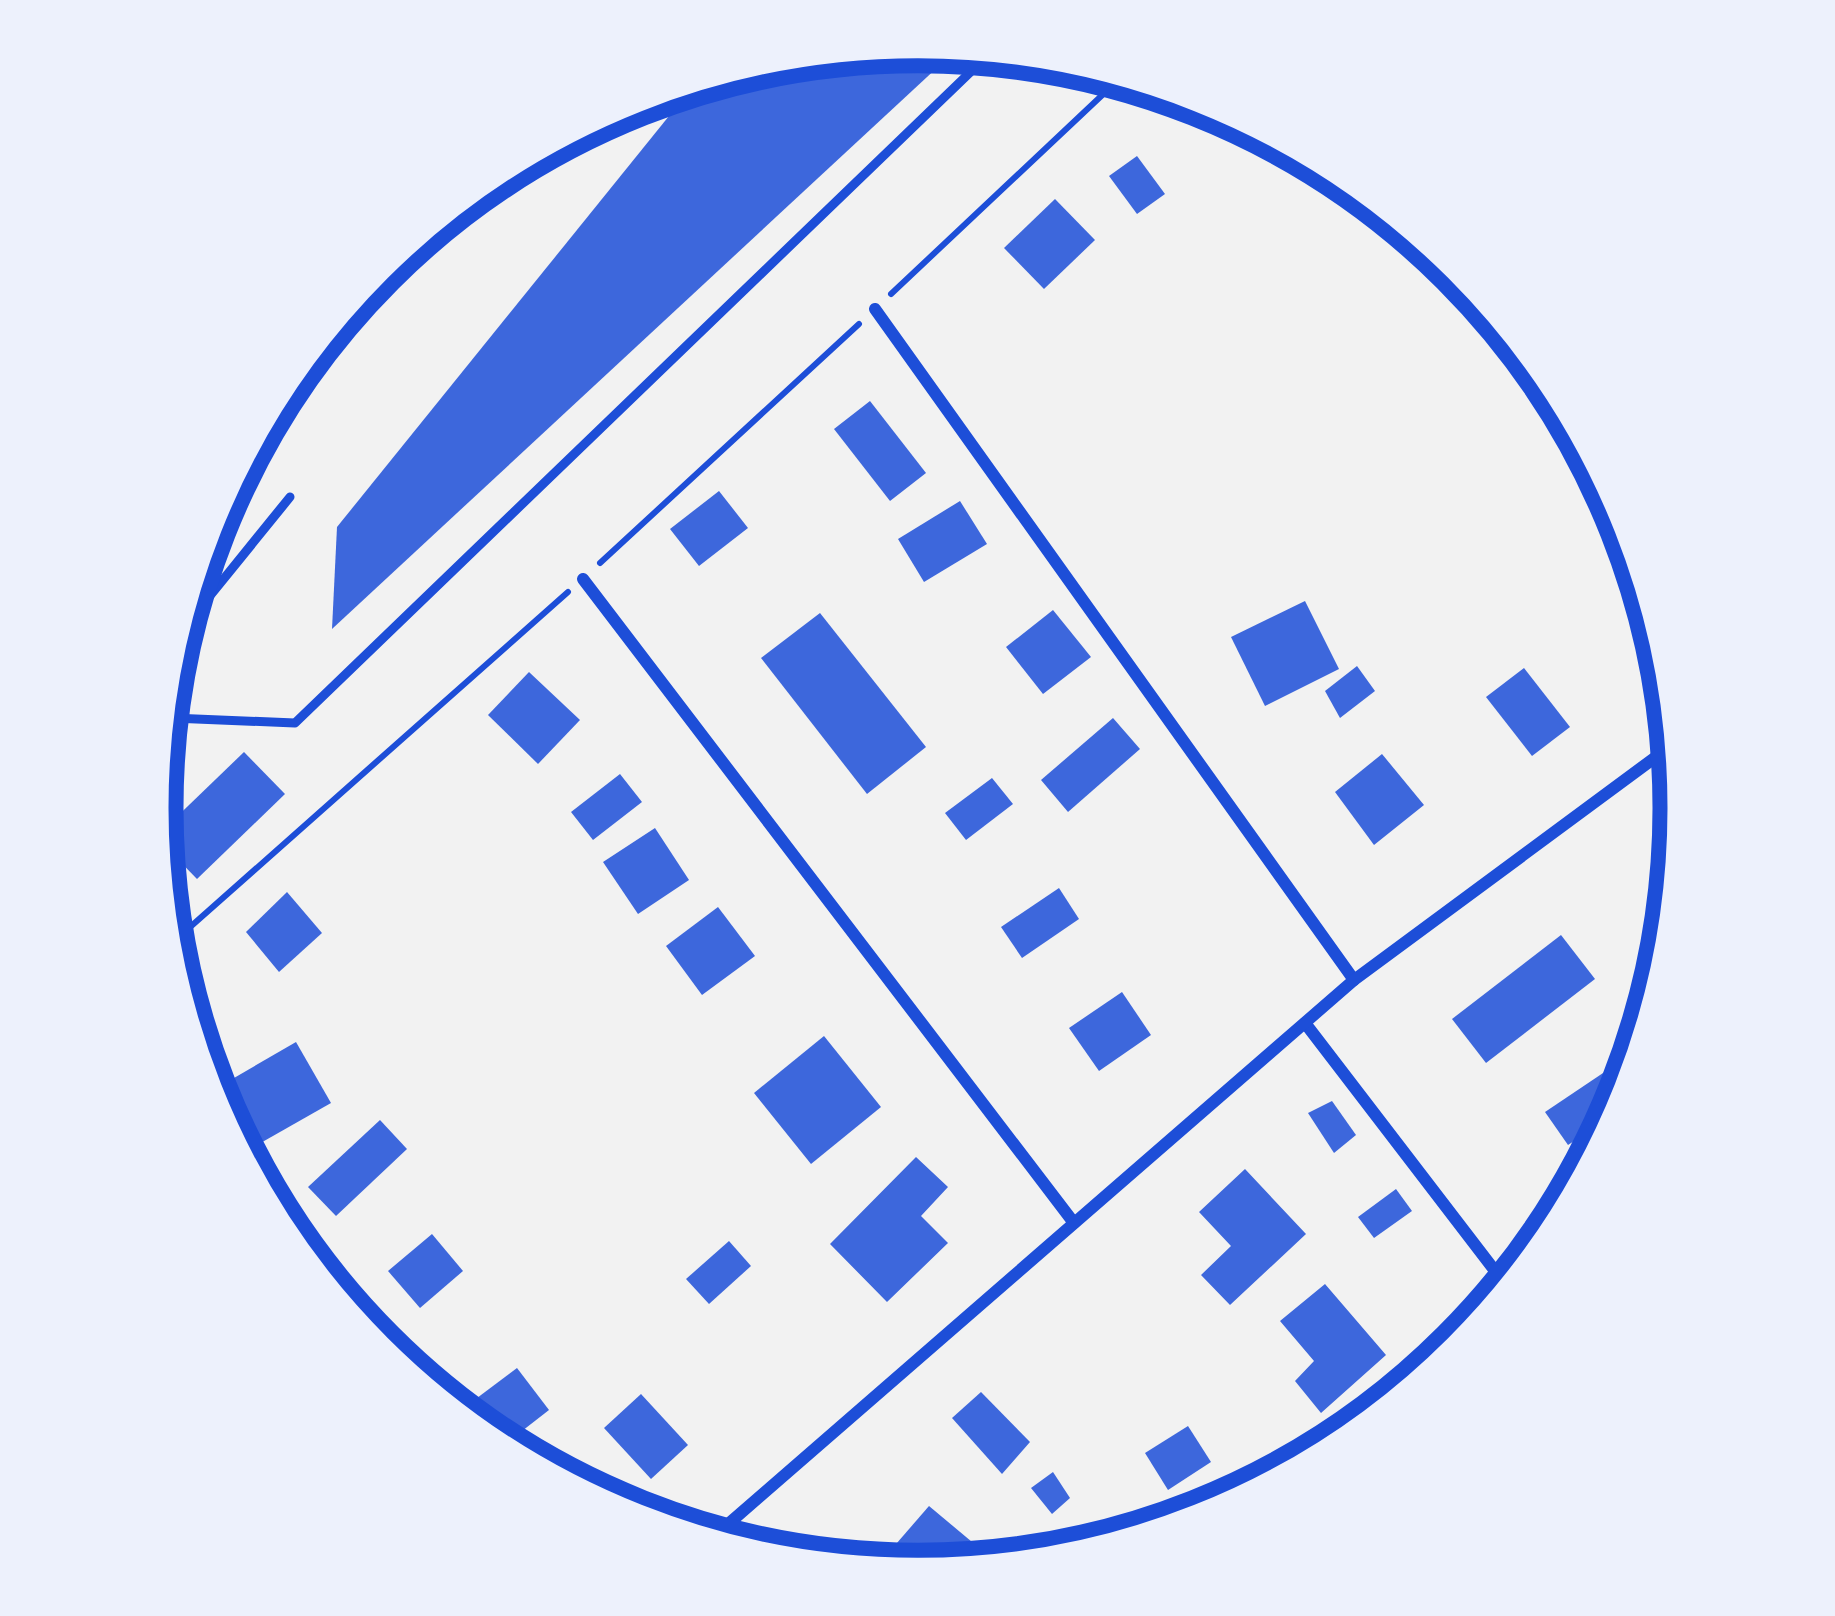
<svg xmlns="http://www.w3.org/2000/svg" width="1835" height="1616" font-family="'Open Sans',sans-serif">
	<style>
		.building { fill: #3d67dc }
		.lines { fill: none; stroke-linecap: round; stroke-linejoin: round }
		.path { stroke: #1d4ed8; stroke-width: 6 }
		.service { stroke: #1d4ed8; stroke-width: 9 }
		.minor { stroke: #1d4ed8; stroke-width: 12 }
		.rim { fill: none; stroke: #1d4ed8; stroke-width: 15 }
	</style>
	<rect width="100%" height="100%" fill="#f2f2f2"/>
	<g class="building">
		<polygon points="918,45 954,52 332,629 337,527 690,90"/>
		<polygon points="1137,156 1165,194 1137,214 1109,176"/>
		<polygon points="1055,199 1095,240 1044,289 1004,248"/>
		<polygon points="870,401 926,473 890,501 834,429"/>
		<polygon points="719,491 748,528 699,566 670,529"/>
		<polygon points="960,501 987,544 924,582 898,539"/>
		<polygon points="1305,601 1339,669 1265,706 1231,637"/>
		<polygon points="1053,610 1091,657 1043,694 1006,647"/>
		<polygon points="820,613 926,747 867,794 761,658"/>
		<polygon points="1357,666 1375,691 1340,718 1325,691"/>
		<polygon points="1524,668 1570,727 1532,756 1486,697"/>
		<polygon points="529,672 580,720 538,764 488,715"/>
		<polygon points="1113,718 1140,749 1068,812 1041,780"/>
		<polygon points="244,752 285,794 197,879 161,842 160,833"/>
		<polygon points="1382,754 1424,805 1374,845 1335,792"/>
		<polygon points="620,774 642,802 593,840 571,812"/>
		<polygon points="992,778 1013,804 966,840 945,813"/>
		<polygon points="655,828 689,880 638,914 603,862"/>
		<polygon points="1059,888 1079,919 1022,958 1001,927"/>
		<polygon points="287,892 322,933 279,972 246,932"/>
		<polygon points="718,907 755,956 702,995 666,946"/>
		<polygon points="1561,935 1595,979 1486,1063 1452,1019"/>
		<polygon points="1122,992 1151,1035 1099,1071 1069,1028"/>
		<polygon points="824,1036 881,1107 811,1164 754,1093"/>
		<polygon points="296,1042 331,1103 250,1149 215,1089"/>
		<polygon points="1612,1067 1625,1086 1622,1101 1612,1116 1568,1145 1545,1112"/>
		<polygon points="1332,1101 1356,1135 1334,1153 1308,1113"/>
		<polygon points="380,1120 407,1149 336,1216 308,1187"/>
		<polygon points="916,1157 948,1187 921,1216 948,1243 887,1302 830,1244"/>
		<polygon points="1245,1169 1306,1234 1230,1305 1201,1275 1231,1246 1199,1212"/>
		<polygon points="1396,1189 1412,1211 1374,1238 1358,1217"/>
		<polygon points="432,1234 463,1271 420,1308 388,1271"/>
		<polygon points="729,1241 751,1266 709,1304 686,1279"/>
		<polygon points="1325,1284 1386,1355 1321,1413 1295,1381 1314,1361 1280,1321"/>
		<polygon points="517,1368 549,1410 513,1438 490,1422 473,1401"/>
		<polygon points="981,1392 1030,1442 1002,1474 952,1418"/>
		<polygon points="641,1394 688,1445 651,1479 604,1428"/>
		<polygon points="1188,1426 1211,1462 1168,1490 1145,1453"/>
		<polygon points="587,1468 621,1509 621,1510 575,1479"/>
		<polygon points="1053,1472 1070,1498 1052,1514 1031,1488"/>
		<polygon points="929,1506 990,1557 911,1570 890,1551"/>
	</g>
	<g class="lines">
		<g class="path">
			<polyline points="891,294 1114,84"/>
			<polyline points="600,563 859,324"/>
			<polyline points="180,936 568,592"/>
		</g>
		<g class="service">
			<polyline points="192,618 290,497"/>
			<polyline points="172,718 295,723 985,58"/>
		</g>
		<g class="minor">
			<polyline points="875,309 1354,980"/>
			<polyline points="583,579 1074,1223"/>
			<polyline points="1305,1023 1502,1280"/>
			<polyline points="719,1532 1354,980 1668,748"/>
		</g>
	</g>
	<path d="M0 0H1835V1616H0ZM176 808a742 742 0 1 1 1484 0a742 742 0 1 1-1484 0Z" fill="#edf1fc" fill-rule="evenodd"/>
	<path class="rim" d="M176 808a742 742 0 1 1 1484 0a742 742 0 1 1-1484 0Z"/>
</svg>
